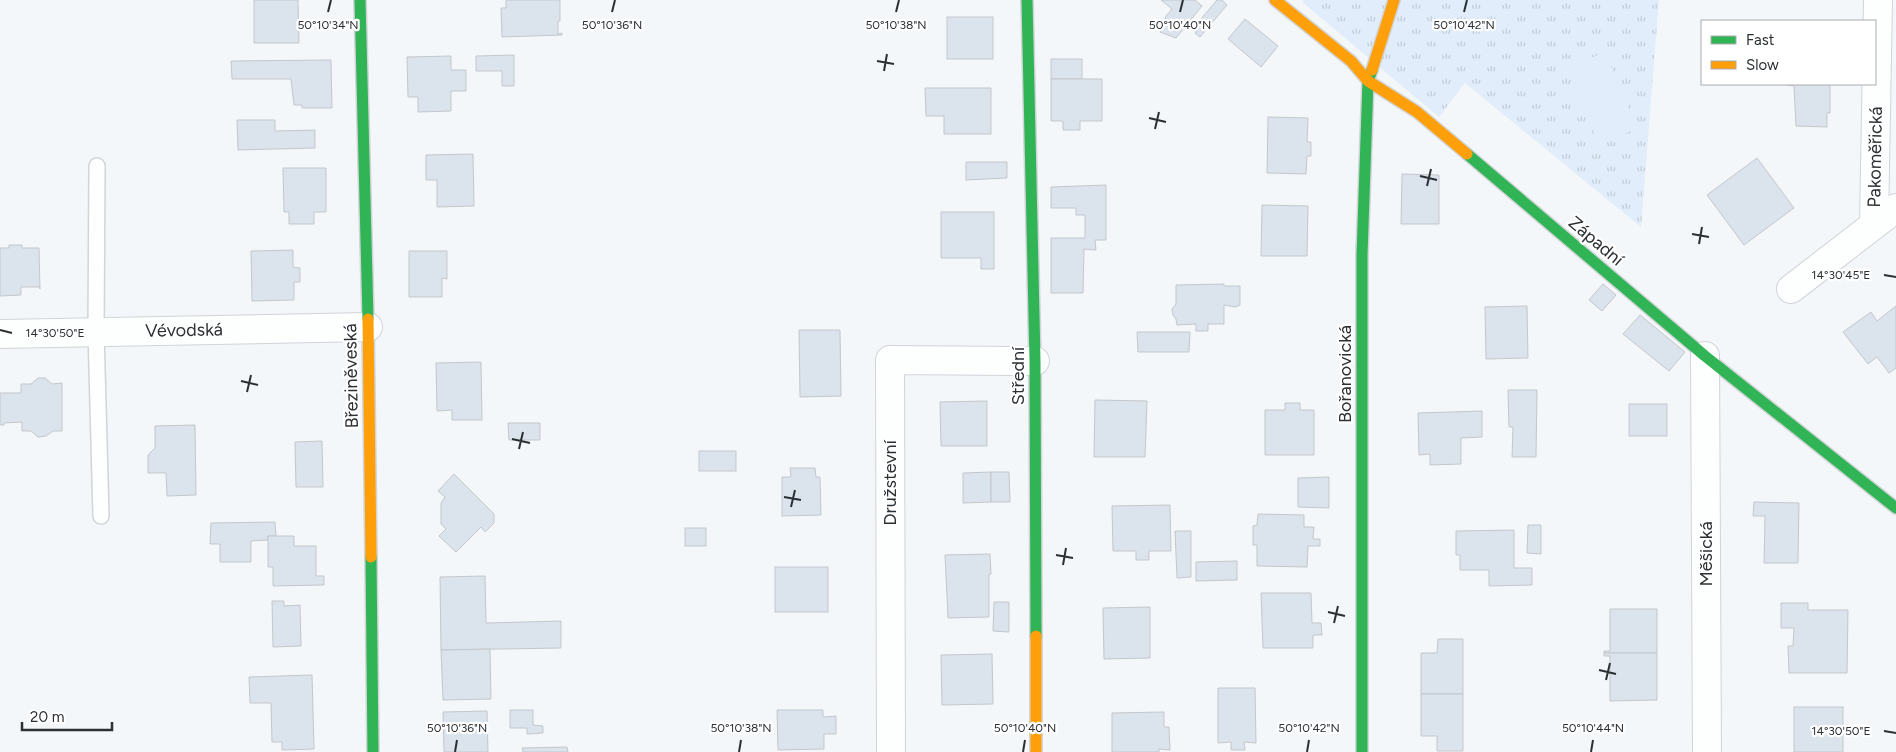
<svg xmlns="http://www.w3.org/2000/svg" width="1896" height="752" font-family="Figtree,sans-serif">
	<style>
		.grass { fill: url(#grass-tufts) }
		.park { fill: #e1edfa }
		.building { fill: #dbe3ec; stroke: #c4c7cb }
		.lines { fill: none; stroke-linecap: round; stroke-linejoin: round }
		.lane-casing { stroke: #d1d4d8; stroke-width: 18 }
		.street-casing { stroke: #d1d4d8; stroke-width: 30 }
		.fast-casing { stroke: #d1d4d8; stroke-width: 14 }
		.slow-casing { stroke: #d1d4d8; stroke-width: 14 }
		.lane { stroke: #fdfefe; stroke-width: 15 }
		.street { stroke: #fdfefe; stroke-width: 28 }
		.fast { stroke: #30b455; stroke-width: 11 }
		.slow { stroke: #ff9f0a; stroke-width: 11 }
		.ticks { fill: none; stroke: #2b3034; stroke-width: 2 }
		.labels { text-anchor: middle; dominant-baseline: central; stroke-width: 4.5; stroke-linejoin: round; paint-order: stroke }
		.street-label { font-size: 18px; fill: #2b3034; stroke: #fff }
		.ticks-label { font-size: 12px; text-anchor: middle; fill: #2b3034; stroke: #fff; stroke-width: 4.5; stroke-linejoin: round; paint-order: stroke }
	</style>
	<defs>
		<pattern id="grass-tufts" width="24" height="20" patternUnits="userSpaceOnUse" patternTransform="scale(1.25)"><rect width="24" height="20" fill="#e1edfa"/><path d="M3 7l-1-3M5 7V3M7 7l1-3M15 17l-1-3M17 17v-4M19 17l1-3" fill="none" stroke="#c1ccd7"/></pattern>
	</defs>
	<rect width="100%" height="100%" fill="#f4f7fa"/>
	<polygon class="grass" points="1304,0 1659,0 1641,227 1465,83 1439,117 1302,2"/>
	<polygon class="park" points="1605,52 1637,128 1599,145 1566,69"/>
	<g class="building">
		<polygon points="254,0 298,0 299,43 254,43"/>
		<polygon points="506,0 560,0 560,21 558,21 558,34 562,33 562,35 502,37 501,8 506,8"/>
		<polygon points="1161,0 1195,0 1202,6 1176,38 1160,32 1166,16 1172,9"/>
		<polygon points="1217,0 1222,0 1227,5 1200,37 1195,33 1198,29 1195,26"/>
		<rect x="947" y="17" width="46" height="42"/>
		<polygon points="1245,19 1278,46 1261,67 1228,39"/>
		<polygon points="514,55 514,86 502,86 502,71 476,71 476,56"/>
		<polygon points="451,56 451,70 466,70 466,91 451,91 451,111 418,112 418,97 408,97 407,57"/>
		<rect x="1051" y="59" width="31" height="20"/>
		<polygon points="331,60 332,108 302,108 302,105 294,105 291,79 232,79 231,61"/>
		<polygon points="1051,79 1102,79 1102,121 1080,121 1080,130 1063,130 1063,121 1051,121"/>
		<polygon points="1781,84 1830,84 1830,113 1827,113 1827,127 1796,126 1794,86"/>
		<polygon points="925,88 991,88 991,134 944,134 944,116 926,116"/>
		<polygon points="1268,117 1308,118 1307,142 1311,142 1311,156 1307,156 1306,174 1267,173"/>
		<polygon points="237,120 275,120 275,131 315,130 315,148 238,150"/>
		<polygon points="473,154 474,206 437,207 437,180 426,180 426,155"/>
		<polygon points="1757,158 1794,208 1744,245 1707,195"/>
		<polygon points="966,162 1007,162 1007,178 966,180"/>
		<polygon points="283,168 326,168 326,212 314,212 314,224 289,224 289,212 284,212"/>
		<polygon points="1402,174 1439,175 1439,224 1401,224"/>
		<polygon points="1106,185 1106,240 1095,240 1096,250 1084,249 1083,293 1051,293 1051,238 1085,238 1085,215 1076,215 1076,208 1051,208 1051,187"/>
		<polygon points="1262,205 1308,206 1307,256 1261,256"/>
		<polygon points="941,212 994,212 994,269 981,269 981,258 941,258"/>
		<polygon points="9,245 22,245 22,248 39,248 40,289 39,287 21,287 21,295 0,296 0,248 9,248"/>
		<polygon points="293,250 293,267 300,268 300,282 294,282 294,300 252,301 251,251"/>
		<polygon points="409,251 447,251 447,279 442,278 442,297 409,297"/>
		<polygon points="1224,284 1224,286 1240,286 1240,305 1235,307 1224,305 1224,324 1208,324 1208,331 1196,331 1196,324 1177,325 1176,319 1173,315 1172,309 1176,304 1176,285"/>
		<polygon points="1603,284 1616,295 1602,311 1589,300"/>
		<polygon points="1527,306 1528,358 1486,359 1485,307"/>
		<polygon points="1896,306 1896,368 1889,373 1877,357 1868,364 1843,332 1871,312 1877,321"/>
		<polygon points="1640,315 1685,352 1669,371 1623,334"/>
		<polygon points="799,330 840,330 841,396 800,397"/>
		<polygon points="1137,332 1190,332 1189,352 1138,352"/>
		<polygon points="481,362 482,420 452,420 452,410 437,411 436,363"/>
		<polygon points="38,378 45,378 52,384 62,383 62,431 53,431 46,436 38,437 31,431 22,431 22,422 4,423 4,425 0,425 0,393 21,393 21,384 31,384"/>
		<polygon points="1508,390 1537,390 1536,457 1512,457 1513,427 1509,427"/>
		<polygon points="1095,400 1147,401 1145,457 1094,457"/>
		<polygon points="987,401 987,446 941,446 940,402"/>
		<polygon points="1285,403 1300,403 1300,410 1314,410 1314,455 1265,455 1265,410 1285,410"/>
		<rect x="1629" y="404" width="38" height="32"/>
		<polygon points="1482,411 1482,437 1461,438 1461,464 1430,465 1430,454 1419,455 1418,413"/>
		<polygon points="508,423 540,423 540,440 509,440"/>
		<polygon points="195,425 196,495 167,496 166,473 148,473 148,455 155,448 155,426"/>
		<polygon points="322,441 323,487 296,487 295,442"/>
		<rect x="699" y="451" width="37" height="20"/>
		<polygon points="790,468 815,468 816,477 820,477 821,515 782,516 782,477 791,477"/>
		<polygon points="991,472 991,502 963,503 963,473"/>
		<polygon points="991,472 1009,472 1010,502 991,502"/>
		<polygon points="454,474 494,514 494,523 485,532 481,527 456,552 439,536 446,529 441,524 441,503 445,497 438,491"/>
		<polygon points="1329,477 1329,508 1298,507 1298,478"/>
		<polygon points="1754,502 1799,503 1798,563 1764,563 1765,516 1753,516"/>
		<polygon points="1170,505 1171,551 1149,551 1149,560 1136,560 1136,551 1113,551 1112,506"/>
		<polygon points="1258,514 1304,515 1304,527 1314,527 1313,539 1320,539 1320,546 1308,546 1307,567 1257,566 1257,545 1253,545 1253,526 1257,525"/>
		<polygon points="275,522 276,536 268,536 268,540 251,541 251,562 220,562 220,544 210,544 211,523"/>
		<polygon points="1528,525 1541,525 1541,554 1527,553"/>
		<rect x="685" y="528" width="21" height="18"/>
		<polygon points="1514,530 1514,568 1532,568 1532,585 1489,586 1489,570 1460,570 1460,555 1456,555 1456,531"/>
		<polygon points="1175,531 1191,531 1191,577 1177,578"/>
		<polygon points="268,536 294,536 294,546 316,546 316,576 324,576 324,585 273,586 273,567 268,567"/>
		<polygon points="990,554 991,574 989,574 989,617 948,618 945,555"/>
		<polygon points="1237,561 1237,580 1196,581 1196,562"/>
		<rect x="775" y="567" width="53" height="45"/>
		<polygon points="485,576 486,623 561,621 561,648 441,650 440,577"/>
		<polygon points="1261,593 1311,593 1312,623 1321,623 1322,635 1313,635 1313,648 1263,648"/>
		<polygon points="272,601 284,601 284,606 300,605 301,646 273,647"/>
		<polygon points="994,602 1009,602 1009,632 993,631"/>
		<polygon points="1781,603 1808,603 1808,610 1848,610 1847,673 1789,673 1788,646 1793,646 1794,628 1781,628"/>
		<polygon points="1150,607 1150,658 1104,659 1103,608"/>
		<polygon points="1610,609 1657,609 1657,653 1604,653 1604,651 1610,651"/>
		<polygon points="1438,639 1463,639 1463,694 1421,694 1421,653 1437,653"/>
		<polygon points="490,649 491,699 443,700 441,650"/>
		<polygon points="1604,653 1657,653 1657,700 1610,701 1610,656 1604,656"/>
		<polygon points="992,654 993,704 942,705 941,655"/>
		<polygon points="312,675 314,749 282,750 282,742 272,742 271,703 250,703 249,677"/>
		<polygon points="1218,688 1255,688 1256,743 1244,742 1245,750 1231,750 1231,742 1218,743"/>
		<polygon points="1421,694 1463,694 1463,751 1437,751 1437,736 1421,736"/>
		<rect x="1794" y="707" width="49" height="45"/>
		<polygon points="510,710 533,710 533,725 543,726 543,733 527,734 527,728 510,728"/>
		<polygon points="777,710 823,710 823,717 836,716 836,734 824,734 824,749 778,750"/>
		<polygon points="487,711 488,752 444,752 443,712"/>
		<polygon points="1164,712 1164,727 1169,727 1170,750 1159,749 1159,752 1112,752 1112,713"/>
		<polygon points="567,747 568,752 523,752 522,748"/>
	</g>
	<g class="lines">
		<g class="lane-casing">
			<polyline id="lane" points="97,166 96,331 101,516"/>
		</g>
		<g class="street-casing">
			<g id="street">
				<polyline points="1874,225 1878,0"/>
				<polyline points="1791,289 1896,208"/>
				<polyline points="0,334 368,327"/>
				<polyline points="1705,356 1707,752"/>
				<polyline points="891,752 890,360 1035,361"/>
			</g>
		</g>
		<g class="fast-casing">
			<g id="fast">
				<polyline points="360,0 368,319"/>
				<polyline points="1027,0 1035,361 1036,636"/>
				<polyline points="1467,154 1705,356 1896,508"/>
				<polyline points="371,557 373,752"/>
				<polyline points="1362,752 1362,255 1368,81 1372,70"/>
			</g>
		</g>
		<g class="slow-casing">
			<g id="slow">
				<polyline points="1275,0 1351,61 1368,81 1417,112 1467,154"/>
				<polyline points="1372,70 1394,0"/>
				<polyline points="368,319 371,557"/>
				<polyline points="1036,636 1036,752"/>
			</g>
		</g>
		<use href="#lane" class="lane"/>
		<use href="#street" class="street"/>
		<use href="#fast" class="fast"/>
		<use href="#slow" class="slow"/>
	</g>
	<path class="ticks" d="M 328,12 L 331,0M 612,12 L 615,0M 896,12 L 899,0M 1180,12 L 1183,0M 1464,12 L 1467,0M 877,61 L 894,64M 884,71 L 887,54M 1149,118 L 1166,122M 1155,129 L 1159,112M 1420,176 L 1437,180M 1427,186 L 1431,169M 1692,234 L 1709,237M 1699,244 L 1702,227M 1884,275 L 1896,277M 0,330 L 12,333M 241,381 L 258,385M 247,392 L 251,375M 512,439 L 530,443M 519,449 L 523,432M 784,497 L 801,500M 791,507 L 795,490M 1056,555 L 1073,558M 1063,565 L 1066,548M 1328,612 L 1345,616M 1334,623 L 1338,606M 1599,670 L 1616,674M 1606,680 L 1610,663M 1884,731 L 1896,733M 455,752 L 457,740M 739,752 L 741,740M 1023,752 L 1025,740M 1307,752 L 1309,740M 1591,752 L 1593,740"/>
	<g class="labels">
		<g class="street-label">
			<text transform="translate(1875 157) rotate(-89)">Pakoměřická</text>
			<text transform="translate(1596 241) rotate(40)">Západní</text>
			<text transform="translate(184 330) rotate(-1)">Vévodská</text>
			<text transform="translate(1345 374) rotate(-90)">Bořanovická</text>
			<text transform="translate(351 376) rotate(-91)">Březiněveská</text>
			<text transform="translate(1018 376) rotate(-90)">Střední</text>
			<text transform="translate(890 483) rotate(-90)">Družstevní</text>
			<text transform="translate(1706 554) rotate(-90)">Měšická</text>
		</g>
	</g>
	<g class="ticks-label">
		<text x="328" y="29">50°10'34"N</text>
		<text x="612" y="29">50°10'36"N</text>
		<text x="896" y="29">50°10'38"N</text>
		<text x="1180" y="29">50°10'40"N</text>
		<text x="1464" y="29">50°10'42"N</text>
		<text x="1841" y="279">14°30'45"E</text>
		<text x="55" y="337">14°30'50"E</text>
		<text x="457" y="732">50°10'36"N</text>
		<text x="741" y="732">50°10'38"N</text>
		<text x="1025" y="732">50°10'40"N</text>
		<text x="1309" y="732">50°10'42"N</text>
		<text x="1593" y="732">50°10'44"N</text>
		<text x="1841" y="735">14°30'50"E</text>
	</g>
	<rect x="1701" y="20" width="175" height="65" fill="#ffffff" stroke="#aaacae"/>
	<rect x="1711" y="36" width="25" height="8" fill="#30b455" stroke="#aaacae"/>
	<text x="1746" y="45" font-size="15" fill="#2b3034">Fast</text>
	<rect x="1711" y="61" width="25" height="8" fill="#ff9f0a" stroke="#aaacae"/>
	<text x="1746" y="70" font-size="15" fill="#2b3034">Slow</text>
	<path d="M22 722v8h90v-8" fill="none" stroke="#2b3034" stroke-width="2.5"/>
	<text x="30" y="722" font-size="15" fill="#2b3034" stroke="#ffffff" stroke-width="4" paint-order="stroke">20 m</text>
</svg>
